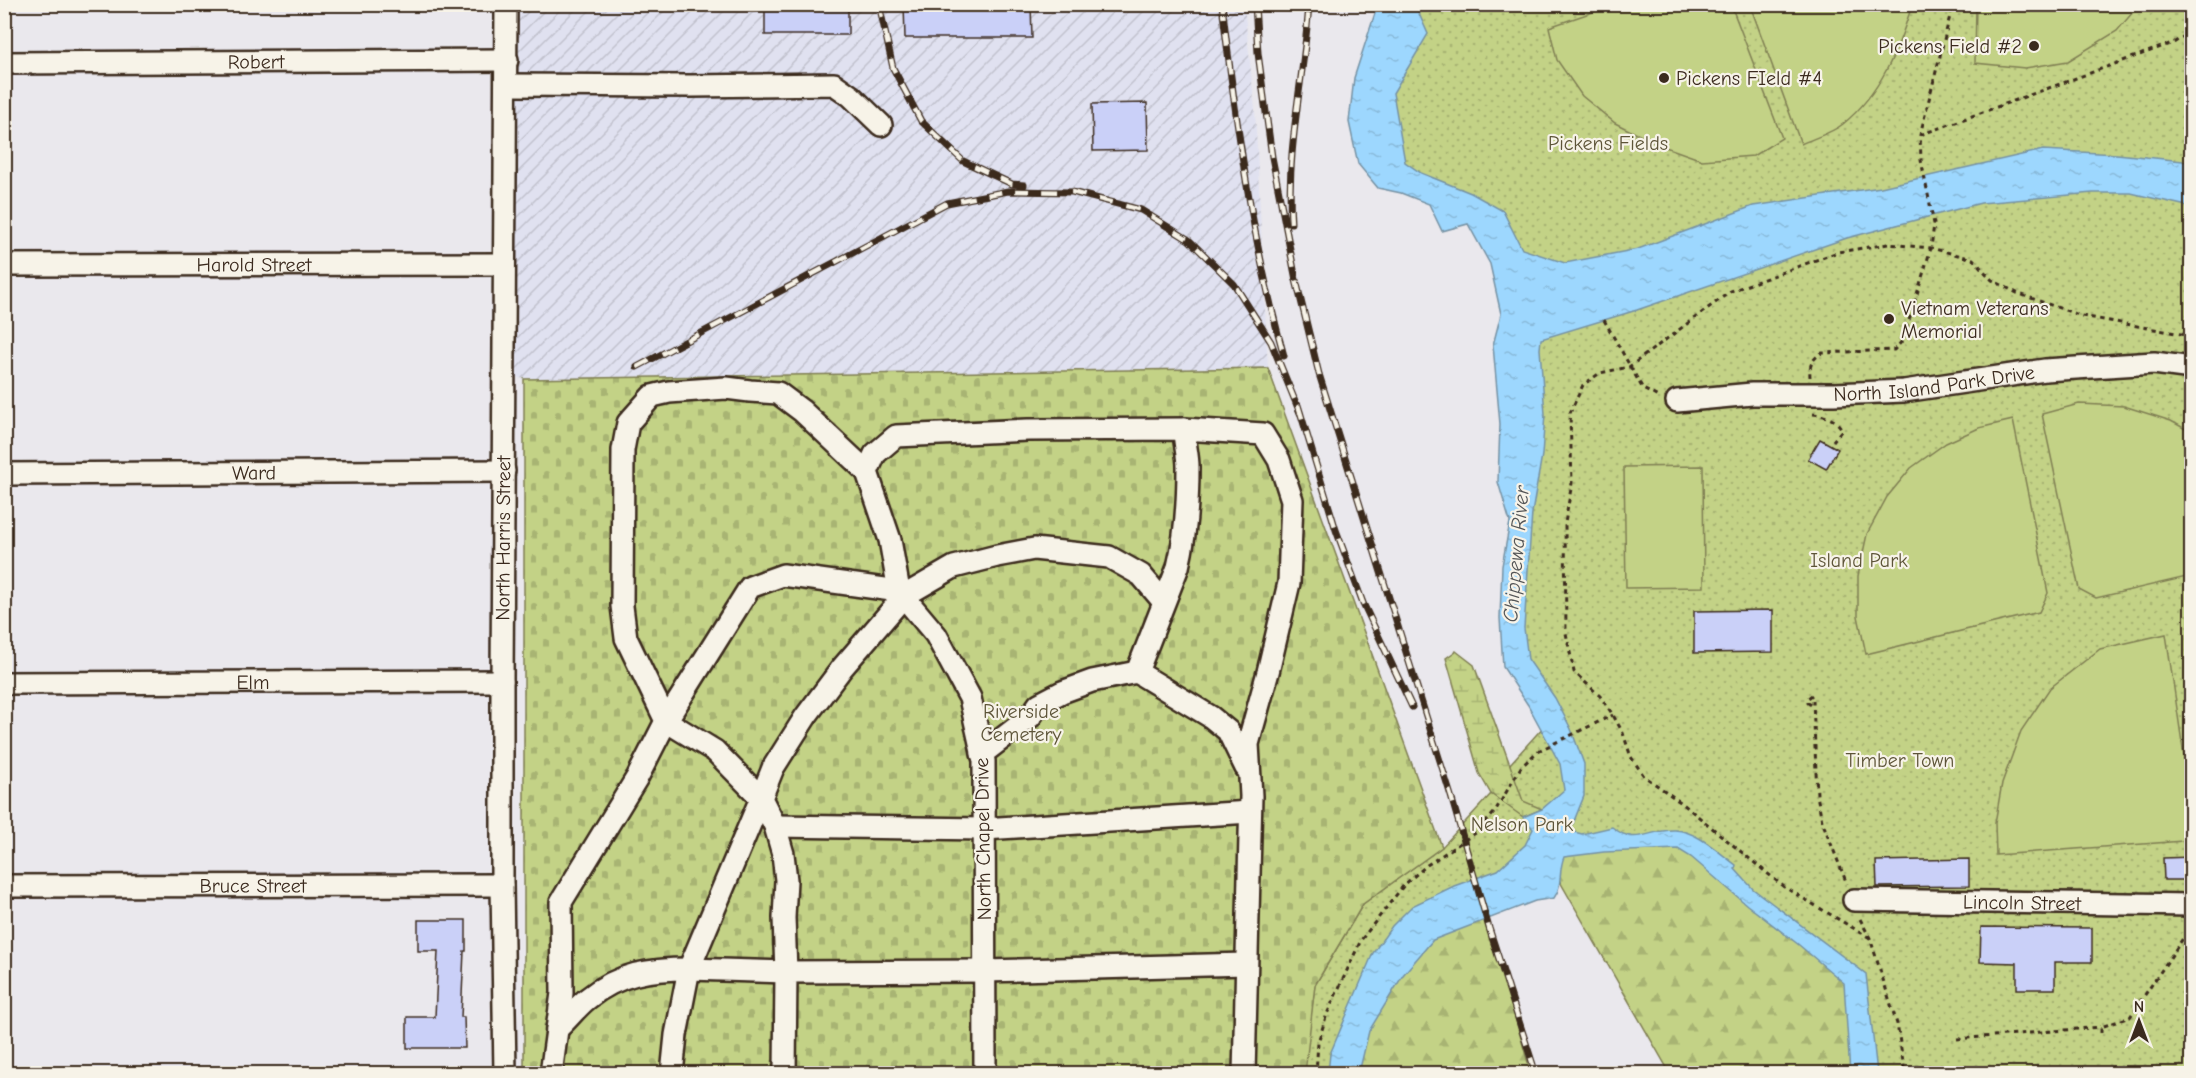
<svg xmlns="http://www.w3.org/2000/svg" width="2196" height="1078" font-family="'Comic Neue',sans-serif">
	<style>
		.industrial { fill: url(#industrial-furrows) }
		.green { fill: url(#green-dots); stroke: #7f7e52; stroke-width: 1.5 }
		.forest { fill: url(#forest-firs); stroke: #7f7e52; stroke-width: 1.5 }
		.wetland { fill: url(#wetland-marsh); stroke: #7f7e52; stroke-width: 1.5 }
		.cemetery { fill: url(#cemetery-stones); stroke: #7f7e52; stroke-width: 1.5 }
		.pitch { fill: #c3d286; stroke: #7f7e52; stroke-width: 1.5 }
		.water { fill: url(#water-ripples); stroke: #7692a4; stroke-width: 1.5 }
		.building { fill: #cad0f8; stroke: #3b2a1e; stroke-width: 1.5 }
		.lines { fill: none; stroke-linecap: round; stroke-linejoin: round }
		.minor-casing { stroke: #3b2a1e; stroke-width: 26 }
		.path { stroke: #3b2a1e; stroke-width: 3; stroke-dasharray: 4.5 4.5; stroke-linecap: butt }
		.minor { stroke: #f7f3e8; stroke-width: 21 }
		.rail-casing { stroke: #3b2a1e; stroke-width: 7 }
		.rail { stroke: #f7f3e8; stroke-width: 4.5; stroke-dasharray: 14; stroke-linecap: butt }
		.poi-dot { fill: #3b2a1e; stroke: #f7f3e8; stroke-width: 2 }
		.labels { text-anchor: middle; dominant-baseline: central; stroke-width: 4.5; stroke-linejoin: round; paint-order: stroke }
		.poi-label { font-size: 20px; fill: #3b2a1e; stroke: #f7f3e8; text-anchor: start }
		.street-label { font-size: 20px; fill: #3b2a1e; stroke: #f7f3e8 }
		.park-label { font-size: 20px; fill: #5d5438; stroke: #f7f3e8 }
		.water-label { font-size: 21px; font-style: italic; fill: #545556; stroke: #f7f3e8 }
	</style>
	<defs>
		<pattern id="industrial-furrows" width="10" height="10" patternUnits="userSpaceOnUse" patternTransform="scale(1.5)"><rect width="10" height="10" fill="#e0e1f0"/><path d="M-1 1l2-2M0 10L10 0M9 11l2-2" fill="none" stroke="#c1c1cd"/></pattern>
		<pattern id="green-dots" width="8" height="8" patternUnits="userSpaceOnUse" patternTransform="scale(1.5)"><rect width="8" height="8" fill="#c3d286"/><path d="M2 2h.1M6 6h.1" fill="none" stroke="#a8b473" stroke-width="1.8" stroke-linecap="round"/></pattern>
		<pattern id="forest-firs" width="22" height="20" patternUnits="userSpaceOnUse" patternTransform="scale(1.5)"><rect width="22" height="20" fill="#c3d286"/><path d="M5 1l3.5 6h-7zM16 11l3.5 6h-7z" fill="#a8b473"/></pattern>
		<pattern id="wetland-marsh" width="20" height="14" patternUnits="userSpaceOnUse" patternTransform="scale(1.5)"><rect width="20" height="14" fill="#c3d286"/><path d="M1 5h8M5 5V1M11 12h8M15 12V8" fill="none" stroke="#a8b473"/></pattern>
		<pattern id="cemetery-stones" width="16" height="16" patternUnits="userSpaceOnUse" patternTransform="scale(1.5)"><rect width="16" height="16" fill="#c3d286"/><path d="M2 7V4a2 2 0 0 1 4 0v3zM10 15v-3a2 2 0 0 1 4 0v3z" fill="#a8b473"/></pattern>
		<pattern id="water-ripples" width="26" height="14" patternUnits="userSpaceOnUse" patternTransform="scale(1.5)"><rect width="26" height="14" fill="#9dd7fe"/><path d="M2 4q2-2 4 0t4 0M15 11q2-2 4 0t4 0" fill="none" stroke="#88b9d9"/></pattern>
	</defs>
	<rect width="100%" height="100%" fill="#eae8ed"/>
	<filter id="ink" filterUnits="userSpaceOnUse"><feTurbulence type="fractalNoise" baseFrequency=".0167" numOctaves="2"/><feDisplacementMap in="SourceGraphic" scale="12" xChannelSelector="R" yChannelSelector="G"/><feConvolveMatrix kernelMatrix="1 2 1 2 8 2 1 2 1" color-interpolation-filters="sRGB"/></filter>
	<g filter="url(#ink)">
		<polygon class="industrial" points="502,5 1244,5 1255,110 1268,368 524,379 504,374"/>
		<polygon class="green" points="1405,5 2191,5 2191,1073 1866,1073 1681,842 1520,878 1345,1073 1303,1074 1315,985 1363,904 1442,847 1491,794 1510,764 1546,724 1506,655 1529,416 1493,220 1381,170"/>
		<g class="forest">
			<polygon points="1681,842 1857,978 1867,1073 1670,1073 1547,859 1561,849"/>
			<polygon points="1480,896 1531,1073 1345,1074 1369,998"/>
		</g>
		<polygon class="wetland" points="1456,651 1474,665 1523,801 1542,809 1523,817 1491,794 1479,773 1446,658"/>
		<polygon class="cemetery" points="1268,368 1442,847 1363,904 1315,985 1305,1073 524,1073 524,379"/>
		<g class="pitch">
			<polygon points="1613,5 1731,5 1782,138 1753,156 1702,160 1657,144 1615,123 1582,96 1557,60 1549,27"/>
			<path d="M 1750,5 L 1750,4 L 1912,5 C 1898,50 1881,93 1843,124 C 1832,133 1814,138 1801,144 Z"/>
			<polygon points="1976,5 1976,4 2139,5 2117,31 2068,61 2025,68 1975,63"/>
			<polygon points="2079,404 2124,406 2171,421 2191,432 2191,576 2096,598 2079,589 2042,414"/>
			<polygon points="2013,420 2048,593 2039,612 1866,654 1858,616 1858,576 1867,534 1887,497 1911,468 1946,443 1979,428"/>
			<polygon points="1703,466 1704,587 1626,588 1624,467"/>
			<polygon points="2166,634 2191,804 2191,829 2183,841 1996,855 1995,823 2002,783 2021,731 2050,688 2100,649"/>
		</g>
		<path class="water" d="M 1378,4 L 1417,5 L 1416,7 L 1428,34 L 1393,93 L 1405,162 L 1421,173 L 1471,193 L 1503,211 L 1522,249 L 1565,263 L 1638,249 L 1753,206 L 1881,187 L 2043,150 L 2117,154 L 2183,161 L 2191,164 L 2191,207 L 2131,193 L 2093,193 L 1981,203 L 1847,238 L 1637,310 L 1541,339 L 1540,349 L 1545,414 L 1542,455 L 1532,513 L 1524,628 L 1528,659 L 1555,698 L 1571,729 L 1584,764 L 1584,796 L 1570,831 L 1582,834 L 1612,827 C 1637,847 1648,829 1675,830 C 1697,831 1718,852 1736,865 L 1735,869 L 1753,889 L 1866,974 L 1877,1073 L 1850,1073 L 1844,983 L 1799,945 L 1747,905 L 1691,857 L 1678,849 L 1604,852 L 1564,857 C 1558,871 1563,886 1554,898 L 1535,901 L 1433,940 L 1403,975 L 1369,1031 L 1359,1073 L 1328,1073 L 1330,1054 L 1373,953 L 1392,926 L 1412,906 L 1454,886 L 1498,870 L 1525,845 L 1533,829 L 1523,817 L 1542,809 L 1564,790 L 1560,764 L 1528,705 L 1503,667 L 1500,618 L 1502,566 L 1510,522 L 1498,482 L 1500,424 L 1493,345 L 1501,314 L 1490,264 L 1468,224 L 1442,231 L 1429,204 L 1401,193 L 1378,188 L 1358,164 L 1349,122 L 1354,78 Z"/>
		<g class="building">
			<rect x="765" y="4" width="83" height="31"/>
			<polygon points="904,4 1031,4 1032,38 905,38"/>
			<polygon points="1147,103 1148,150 1093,151 1092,104"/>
			<polygon points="1820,439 1838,449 1826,469 1808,459"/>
			<polygon points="1773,610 1773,652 1694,653 1694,611"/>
			<polygon points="2192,857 2192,880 2164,880 2163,858"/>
			<polygon points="1969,859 1969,886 1877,887 1876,861"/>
			<polygon points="418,920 466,920 466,951 464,951 461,1017 464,1017 465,1048 407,1048 407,1017 435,1017 438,951 418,951"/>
			<polygon points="1981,927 2092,928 2092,962 2055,962 2055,989 2017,989 2017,963 1980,962"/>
		</g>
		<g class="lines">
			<g class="minor-casing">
				<g id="minor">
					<path id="s1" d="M 4,63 L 507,60"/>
					<polyline points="507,85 691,86 834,84 851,96 881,125"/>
					<path id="s2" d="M 4,265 L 504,264"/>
					<path id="s3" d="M 1677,401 L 1752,394 L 1834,394 L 1904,391 L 2045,370 L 2154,363 L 2192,368"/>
					<polyline points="867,472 802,411 778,393 750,391 726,388 669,392 652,396 628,423 623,450 622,606 626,638 666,721 715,751 761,798 689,969 786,972 784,918 786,880 783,854 775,826 761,798 773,768 806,716 842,668 904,596 954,567 997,556 1034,549 1109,557 1141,575 1163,601"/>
					<path id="s4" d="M 4,474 L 504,471"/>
					<path d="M 1137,672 L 1178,567 C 1186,535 1188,499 1188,467 C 1188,454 1184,442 1184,429"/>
					<path id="s5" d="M 4,683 L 502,681"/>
					<polyline points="982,754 1030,717 1039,704 1062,692 1092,681 1137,672 1211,717 1228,731 1246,768"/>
					<polyline points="775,826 984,829 1250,812"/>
					<path id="s6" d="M 4,886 L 502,885"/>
					<path id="s7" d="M 1854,900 L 2192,905"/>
					<path d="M 557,1029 C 567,1020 576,1008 587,999 C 619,973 650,969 689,969 L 676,1035 L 672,1074"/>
					<path id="s8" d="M 505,1074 L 502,885 L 502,681 L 506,4"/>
					<polyline points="551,1074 562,993 561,902 638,776 666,721 750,587 783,575 899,591"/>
					<polyline points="785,1074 786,972 985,971 1246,964"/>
					<polyline points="985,1074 984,761 970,698 936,635 899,591 890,540 867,472 875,454 896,436 1028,430 1184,429 1263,434 1279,460 1292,500 1289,583 1268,672 1248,744 1251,796 1244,1074"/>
				</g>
			</g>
			<g class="path">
				<polyline points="1920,135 2175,42 2192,31"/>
				<polyline points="1604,320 1643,389 1660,398"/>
				<path d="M 1810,377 C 1809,365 1812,359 1822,353 L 1894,350 L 1903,340 L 1931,248 L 1934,224 L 1921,160 L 1920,135 L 1953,4"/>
				<path d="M 1813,414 C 1824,415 1837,419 1842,430 L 1833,441"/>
				<polyline points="1812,695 1808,698 1808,703 1813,706"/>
				<polyline points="1813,700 1817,795 1822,821 1847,884"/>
				<polyline points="1860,919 1870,938 1897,1024 1905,1074"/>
				<polyline points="1870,938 1784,887 1683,804 1644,776 1631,757 1623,733 1613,715 1600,696 1574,672 1566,633 1565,523 1572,483 1570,413 1583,385 1600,373 1629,367 1731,291 1838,252 1888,244 1931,248 1973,259 1992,280 2017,293 2082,316 2192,336"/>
				<polyline points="2101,1033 2101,1027 2130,1017 2192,925"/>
				<polyline points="1957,1039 2101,1027"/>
				<polyline points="1316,1074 1318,1042 1327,1014 1361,940 1404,885 1427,865 1477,832 1494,813 1521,767 1538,751 1613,715"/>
			</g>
			<use href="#minor" class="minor"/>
			<g class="rail-casing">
				<g id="rail">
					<polyline points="879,4 893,68 921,121 963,161 1012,184 1024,185"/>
					<path d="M 1222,4 C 1236,123 1252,241 1284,356"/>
					<polyline points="1255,4 1258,53 1272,157 1296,280 1319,374 1451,796 1489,928 1536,1074"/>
					<path d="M 1291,223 C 1286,149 1304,78 1309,4"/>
					<polyline points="637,367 947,203 1008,191 1072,192 1141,210 1189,240 1234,284 1271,342 1300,413"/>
					<polyline points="1298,405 1336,530 1363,603 1412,707"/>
				</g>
			</g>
			<use href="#rail" class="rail"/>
		</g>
	</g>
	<g class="poi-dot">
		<circle cx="2034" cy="46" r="6"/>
		<circle cx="1664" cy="78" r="6"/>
		<circle cx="1889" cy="319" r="6"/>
	</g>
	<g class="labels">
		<g class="poi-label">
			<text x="2022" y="46" text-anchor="end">Pickens Field #2</text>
			<text x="1676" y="78">Pickens FIeld #4</text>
			<text x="1901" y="308">Vietnam Veterans<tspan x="1901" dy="23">Memorial</tspan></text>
		</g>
		<g class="street-label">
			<text stroke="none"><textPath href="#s1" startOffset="252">Robert</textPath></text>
			<text stroke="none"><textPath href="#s2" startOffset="250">Harold Street</textPath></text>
			<text stroke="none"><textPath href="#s3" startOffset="258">North Island Park Drive</textPath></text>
			<text stroke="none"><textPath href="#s4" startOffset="250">Ward</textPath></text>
			<text stroke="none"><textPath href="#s8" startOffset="536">North Harris Street</textPath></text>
			<text stroke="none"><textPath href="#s5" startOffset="249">Elm</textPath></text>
			<text transform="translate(983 839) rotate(-91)">North Chapel Drive</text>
			<text stroke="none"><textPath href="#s6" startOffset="249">Bruce Street</textPath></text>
			<text stroke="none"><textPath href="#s7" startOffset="168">Lincoln Street</textPath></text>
		</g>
		<g class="park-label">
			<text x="1608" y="143">Pickens Fields</text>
			<text x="1859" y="560">Island Park</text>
			<text x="1021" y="711">Riverside<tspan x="1021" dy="23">Cemetery</tspan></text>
			<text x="1900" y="760">Timber Town</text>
			<text x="1522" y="824">Nelson Park</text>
		</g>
		<g class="water-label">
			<text transform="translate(1516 554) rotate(-85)">Chippewa River</text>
		</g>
	</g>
	<rect width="2196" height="1078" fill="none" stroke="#f7f3e8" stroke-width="24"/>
	<rect x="12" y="12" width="2172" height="1054" fill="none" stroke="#3b2a1e" stroke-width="2" filter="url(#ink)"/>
	<g transform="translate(2139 1021)" stroke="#f7f3e8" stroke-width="4.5" paint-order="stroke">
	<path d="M0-4.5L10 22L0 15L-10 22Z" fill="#3b2a1e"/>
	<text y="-9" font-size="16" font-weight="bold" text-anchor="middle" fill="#3b2a1e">N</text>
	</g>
</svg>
